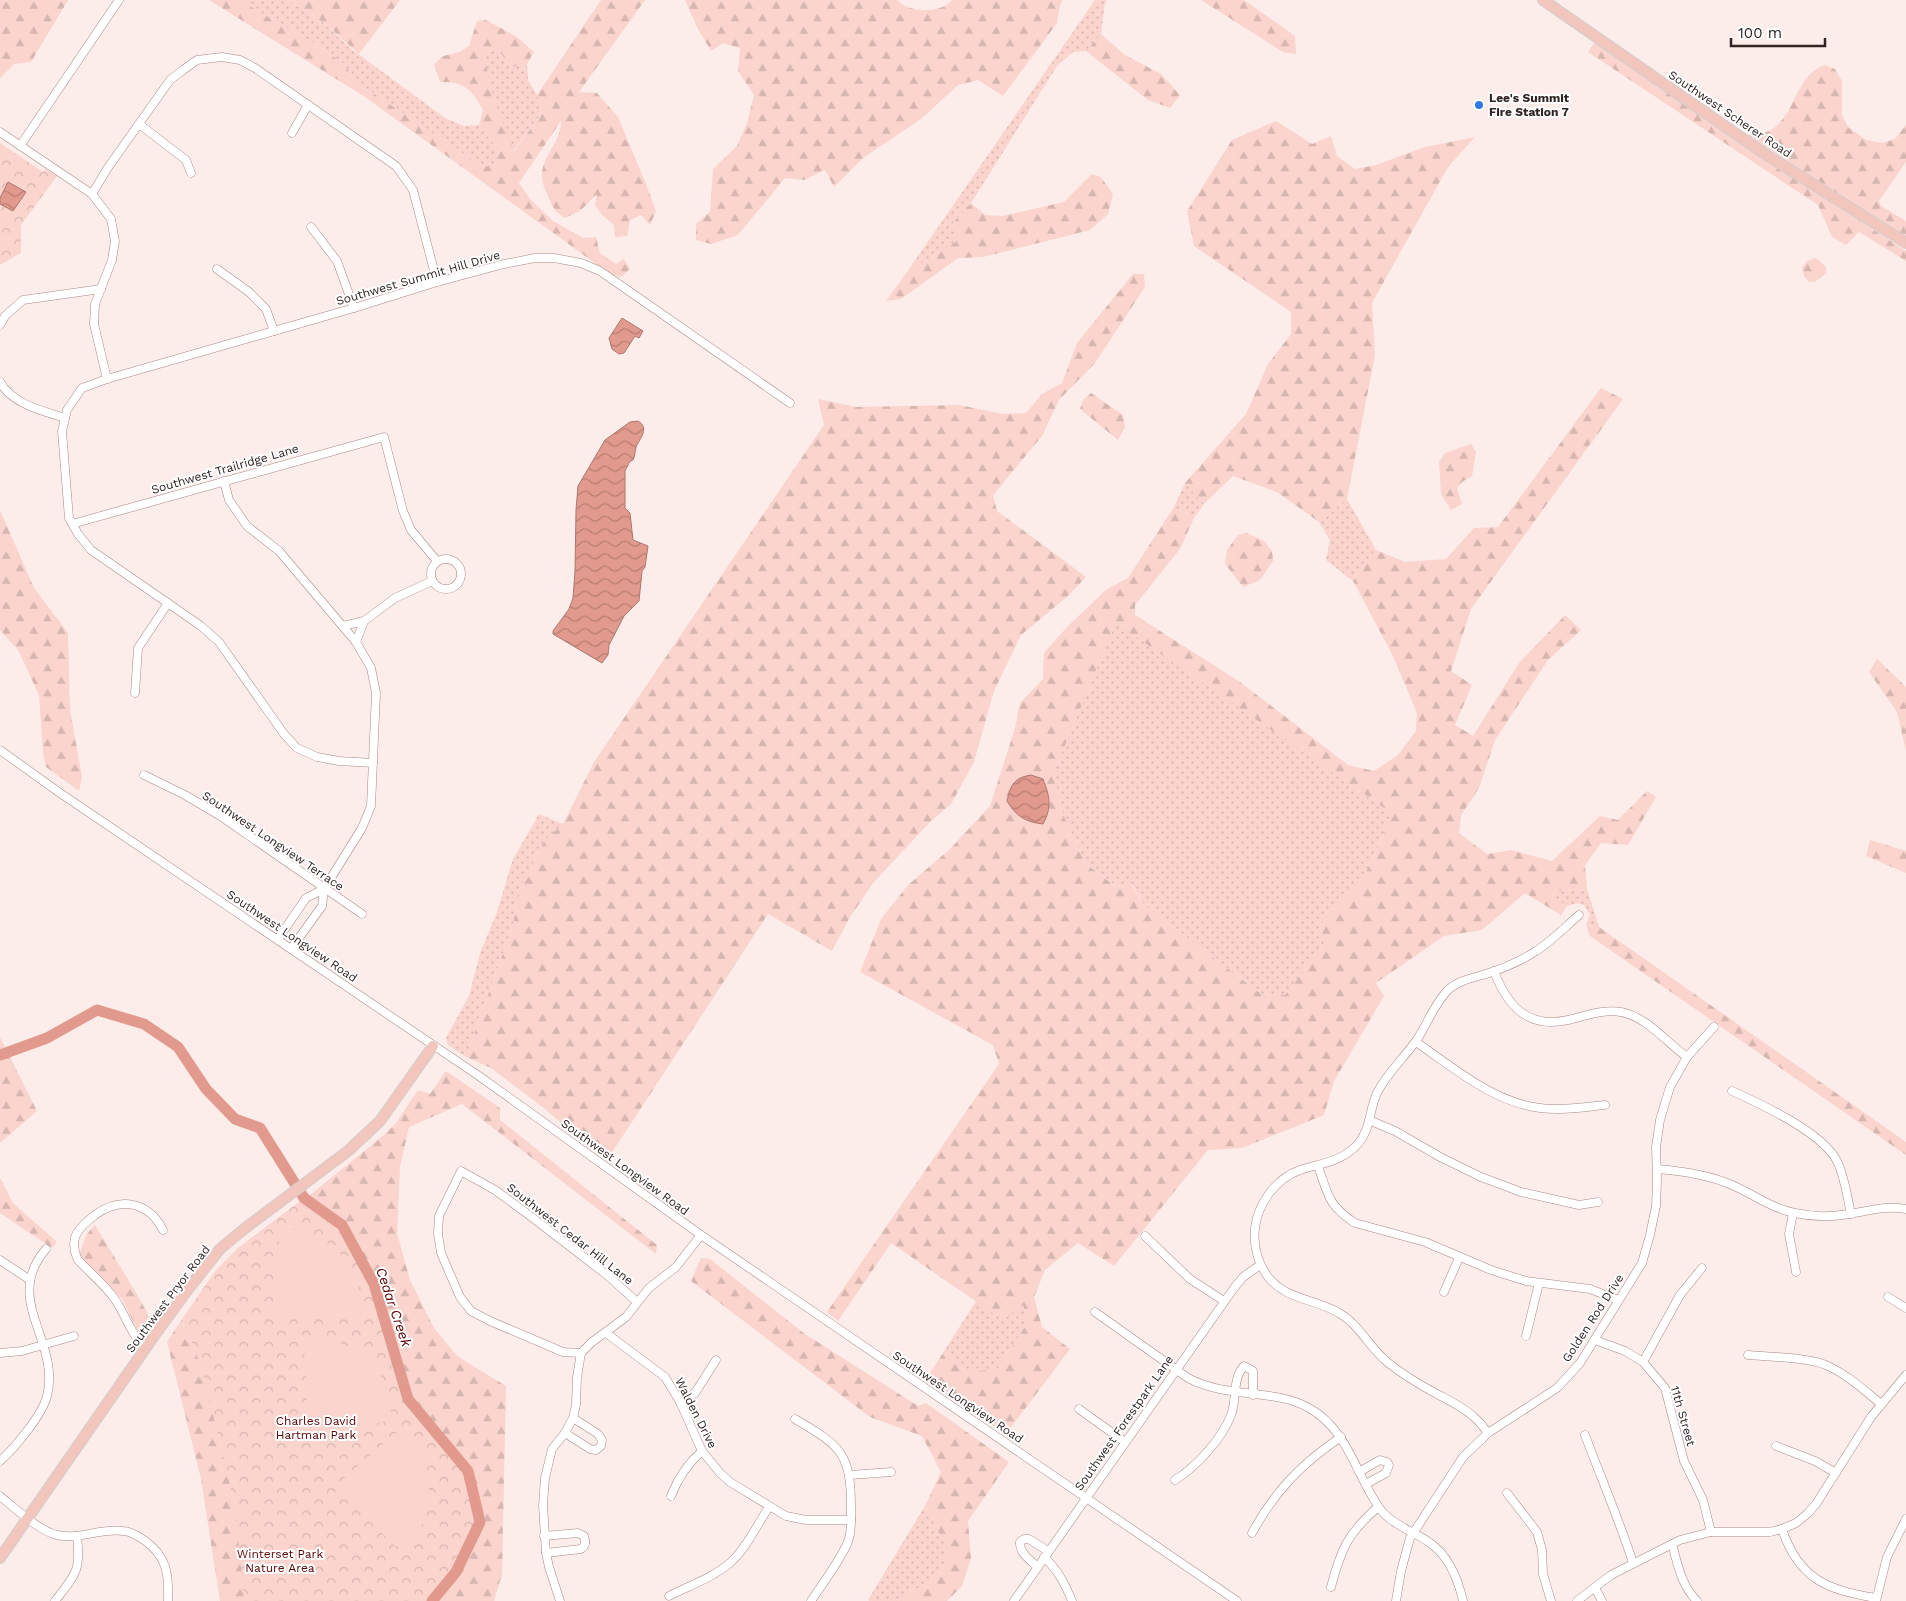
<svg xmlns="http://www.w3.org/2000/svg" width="1906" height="1601" font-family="'Work Sans',sans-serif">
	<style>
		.grass { fill: url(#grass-dots) }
		.forest { fill: url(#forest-firs); fill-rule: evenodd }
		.park { fill: url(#park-crowns) }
		.pitch { fill: #fad4cd }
		.water { fill: url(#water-waves); stroke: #ad776e }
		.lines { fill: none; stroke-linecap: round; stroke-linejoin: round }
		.river { stroke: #e29a8e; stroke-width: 11 }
		.minor-casing { stroke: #a88882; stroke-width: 9 }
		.major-casing { stroke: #d2cfce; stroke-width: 12 }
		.minor { stroke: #fff; stroke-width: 8 }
		.major { stroke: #f2c5bd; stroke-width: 10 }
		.poi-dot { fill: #3179e6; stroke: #fff; stroke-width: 2 }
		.labels { text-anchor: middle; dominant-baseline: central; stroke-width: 4; stroke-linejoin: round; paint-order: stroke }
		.poi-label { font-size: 12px; font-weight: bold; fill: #312422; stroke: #fff; text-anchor: start }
		.street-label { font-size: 12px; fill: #312422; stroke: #fff }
		.park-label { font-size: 12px; fill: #590200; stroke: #fff }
		.water-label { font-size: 14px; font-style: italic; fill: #590100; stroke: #fff }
	</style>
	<defs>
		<pattern id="grass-dots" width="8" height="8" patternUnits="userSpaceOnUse" patternTransform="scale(1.25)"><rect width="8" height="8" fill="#fad4cd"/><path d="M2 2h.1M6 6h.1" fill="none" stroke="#d7b6b0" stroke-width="1.8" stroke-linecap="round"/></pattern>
		<pattern id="forest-firs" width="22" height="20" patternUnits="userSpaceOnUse" patternTransform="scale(1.25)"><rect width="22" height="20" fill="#fad4cd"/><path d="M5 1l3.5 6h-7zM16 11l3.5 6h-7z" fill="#d7b6b0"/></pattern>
		<pattern id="park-crowns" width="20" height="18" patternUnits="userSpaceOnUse" patternTransform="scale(1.25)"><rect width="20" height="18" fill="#fad4cd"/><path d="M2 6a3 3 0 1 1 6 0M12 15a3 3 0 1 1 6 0" fill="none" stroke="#d7b6b0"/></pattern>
		<pattern id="water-waves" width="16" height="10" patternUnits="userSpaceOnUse" patternTransform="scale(1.25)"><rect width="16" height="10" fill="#e29a8e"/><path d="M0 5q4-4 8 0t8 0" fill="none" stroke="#b87d74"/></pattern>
	</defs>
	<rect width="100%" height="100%" fill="#fcedeb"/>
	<g class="grass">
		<polygon points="239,0 288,0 323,22 350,48 445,118 464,126 479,125 498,149 497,163 484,167 356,82 344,64 317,45"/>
		<polygon points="1095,0 1107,0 1105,3 1101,34 1086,51 1073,52 1057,66 971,203 952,224 956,242 907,272"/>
		<polygon points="497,48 511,67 527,64 528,80 537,95 542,112 513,152 489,84 485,53"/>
		<polygon points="1185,483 1204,504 1194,518 1174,507"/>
		<polygon points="1347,499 1376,550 1364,563 1353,581 1326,560 1330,540 1319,522"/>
		<polygon points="1116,622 1393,814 1362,881 1319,926 1325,943 1285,995 1261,994 1144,905 1132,884 1116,886 1085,863 1063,814 1053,774"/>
		<polygon points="539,814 563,824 545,840 519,889 513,925 466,1057 448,1045 446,1038 469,996 480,953 497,912 513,859"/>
		<polygon points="1587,889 1599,927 1586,925 1590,915 1584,905 1577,903 1567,906 1553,897 1554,891"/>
		<polygon points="976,1301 1003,1320 1023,1305 1028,1322 997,1370 969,1371 943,1353"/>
		<path d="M 925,1506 L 948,1549 C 943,1575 938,1579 914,1590 C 907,1593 903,1595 898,1601 L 870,1601 L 868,1600 Z"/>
	</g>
	<g class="forest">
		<polygon points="0,0 68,0 31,62 14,64 0,78"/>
		<path d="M 209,0 L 239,0 L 317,45 L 344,64 L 356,82 L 484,167 L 497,163 L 498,149 L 479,125 L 483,110 C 471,89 466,82 440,82 L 434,64 L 443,56 L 460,52 L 469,46 L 477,21 L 486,20 L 517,37 L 534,52 L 527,64 L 511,67 L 497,48 L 485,53 L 489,84 L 514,152 L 542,112 L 537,95 L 601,0 L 645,0 L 579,92 L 597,93 L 618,117 L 646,184 L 656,211 L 650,225 L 641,215 L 630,220 L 627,236 L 615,237 L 614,225 L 602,215 L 595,205 L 597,194 L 580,211 L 565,218 C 554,211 552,206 547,194 C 530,161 561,150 561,121 L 519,183 L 530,199 L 553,221 L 583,238 L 596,237 L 600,253 L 616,264 L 624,259 L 630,269 L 621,277 L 610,274 L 365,97 Z"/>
		<polygon points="288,0 400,0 359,54 323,22"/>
		<path d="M 685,0 L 897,0 C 901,3 906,7 911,8 C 924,12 943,11 952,0 L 1063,0 L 1060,5 L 1057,23 L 1003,96 L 978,80 L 958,85 L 921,119 L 863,158 L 834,187 L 825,170 L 804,180 L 785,178 L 738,235 L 711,244 L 696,240 L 696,224 L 710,212 L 713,169 L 737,146 L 747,123 L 754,95 L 738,71 L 740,48 L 723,43 L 711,51 L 698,29 Z"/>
		<polygon points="1201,0 1244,0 1295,36 1296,54 1283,52"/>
		<polygon points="1101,34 1125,55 1161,74 1180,95 1170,108 1148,100 1086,51"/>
		<polygon points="1595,42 1729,136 1906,251 1906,261 1859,232 1846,245 1832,237 1818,205 1588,52"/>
		<path d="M 1825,65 L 1835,69 L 1842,81 L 1842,115 L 1848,127 L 1866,140 L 1882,143 L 1895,139 L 1906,125 L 1906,162 L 1879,201 L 1881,206 L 1906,221 L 1906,238 L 1747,135 C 1754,134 1765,134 1771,130 C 1796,115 1795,75 1825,65 Z"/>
		<polygon points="1276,121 1312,144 1331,136 1337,156 1355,169 1376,165 1425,147 1475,137 1448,167 1372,303 1375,355 1347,499 1319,522 1277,492 1233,476 1204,504 1185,483 1246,414 1268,364 1291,334 1291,312 1194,246 1187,211 1232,140"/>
		<polygon points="1092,174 1101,177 1113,194 1108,214 1090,230 983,257 958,258 901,299 886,301 907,272 956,242 952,224 971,203 985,215 1003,216 1064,202"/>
		<polygon points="1816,258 1826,267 1826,273 1815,282 1809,282 1804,276 1802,268 1807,261"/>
		<polygon points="1133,274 1144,274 1145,287 1095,363 1059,400 1042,436 993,495 997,511 1086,577 1068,596 1021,635 994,691 974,762 951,804 929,823 874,882 850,917 832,951 768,914 607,1160 541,1106 491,1068 466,1057 513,925 519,889 545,840 563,824 594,762 824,425 818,399 856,407 959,405 1003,414 1026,413 1042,394 1062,383 1077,343"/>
		<path d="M 1601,388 L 1623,399 L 1471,609 L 1451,671 L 1472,685 L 1455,725 L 1473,736 L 1519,663 L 1565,615 L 1581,630 L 1548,660 L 1495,740 L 1479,788 L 1461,815 L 1459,833 L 1487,854 L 1511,850 L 1552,861 L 1600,816 L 1618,820 L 1647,791 L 1656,797 L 1628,845 L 1601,843 L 1585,865 L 1587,889 L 1554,891 L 1553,897 L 1567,906 L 1561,915 L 1525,893 L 1482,930 L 1444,936 L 1376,983 L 1384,996 L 1334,1081 L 1324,1115 L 1242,1148 L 1208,1150 L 1114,1266 L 1078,1243 L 1045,1270 L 1034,1297 L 1042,1327 L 1070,1349 L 1006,1434 L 926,1379 L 943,1353 L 969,1371 L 997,1370 L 1028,1322 L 1023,1305 L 1003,1320 L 891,1243 L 838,1321 L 827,1312 L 999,1064 L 993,1045 L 860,972 L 881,919 L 908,885 L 950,849 L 990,806 L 1015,728 L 1020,703 L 1043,679 L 1044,653 L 1067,627 L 1107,589 L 1128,578 L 1174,507 L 1194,518 L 1180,549 L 1135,605 L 1135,615 L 1240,682 L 1348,765 L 1374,771 L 1398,755 L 1416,731 L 1417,713 L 1392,654 L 1353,581 L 1364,563 L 1376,550 L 1405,562 L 1446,559 L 1474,528 L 1498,527 ZM 1116,623 L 1393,814 L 1362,881 L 1319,926 L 1325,943 L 1285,995 L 1261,994 L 1144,905 L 1131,884 L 1115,886 L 1085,863 L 1063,814 L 1053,774 ZM 1031,775 L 1007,801 C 1011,784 1014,778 1031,775 Z"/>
		<polygon points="1091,393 1123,415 1125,427 1118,440 1080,409 1083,400"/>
		<polygon points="1471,444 1476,452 1472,476 1462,482 1457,488 1462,504 1451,510 1441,494 1439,462 1445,453"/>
		<polygon points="0,510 34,588 68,633 70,710 82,777 79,791 46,767 43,753 39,695 18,650 0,630"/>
		<polygon points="1247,533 1264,541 1272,551 1273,561 1260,580 1243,587 1225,564 1227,550 1238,535"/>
		<polygon points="1877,659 1906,687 1906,751 1897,712 1869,672"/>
		<polygon points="1870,840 1906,851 1906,873 1866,856"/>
		<polygon points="1586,925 1599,927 1906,1142 1906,1155 1590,936"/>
		<polygon points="0,1037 37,1111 0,1143"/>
		<polygon points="446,1071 500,1108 500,1120 657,1245 656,1254 462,1104 409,1127 400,1167 397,1233 410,1280 434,1328 457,1356 506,1386 502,1574 494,1601 435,1601 458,1573 482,1525 482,1518 471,1470 468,1463 413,1400 390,1332 389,1315 305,1199 384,1135 396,1123 418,1090 430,1094"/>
		<polygon points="0,1178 13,1203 57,1242 52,1248 0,1213"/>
		<path d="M 95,1225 C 114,1257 135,1289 152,1322 L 144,1333 L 141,1333 L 138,1331 L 122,1299 L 84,1261 L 80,1253 L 86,1235 Z"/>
		<path d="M 701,1258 L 710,1259 L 805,1334 L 918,1406 L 926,1403 L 1009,1462 L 968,1521 L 971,1558 L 962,1586 L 947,1601 L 898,1601 C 903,1595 907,1593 914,1590 C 938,1579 943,1575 948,1550 L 925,1506 L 941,1472 L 922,1436 L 870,1417 L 691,1281 Z"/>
		<polygon points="182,1319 201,1365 429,1601 220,1601 201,1479 167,1342"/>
	</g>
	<g class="park">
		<polygon points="0,143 43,172 45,169 57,176 21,225 21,253 0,265"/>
		<polygon points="304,1198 342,1225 389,1315 393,1357 408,1399 468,1471 480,1522 456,1572 431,1601 244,1601 235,1505 201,1365 182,1319 216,1270 238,1248"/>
	</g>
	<g class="pitch">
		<path d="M 280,1227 C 329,1233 367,1265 360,1318 L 278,1315 L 274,1312 Z"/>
		<path d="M 319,1338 C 377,1350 382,1368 393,1421 L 312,1430 L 308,1427 L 304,1339 Z"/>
		<path d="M 400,1429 C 406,1435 415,1441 420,1448 C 424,1454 426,1463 427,1470 C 432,1498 428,1531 403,1547 L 395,1546 L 338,1491 L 339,1483 Z"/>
	</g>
	<g class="water">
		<polygon points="8,182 26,192 13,211 0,204 0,198"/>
		<polygon points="622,318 643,331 639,338 635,336 624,353 619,354 612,349 609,338"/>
		<path d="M 638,421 C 650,428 640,438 636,447 C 635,452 635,456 633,460 L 630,461 L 625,471 L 625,508 L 630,513 L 633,540 L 648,546 L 645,567 L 642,571 L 639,601 L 624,616 L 609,645 L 608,655 L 602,663 L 553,634 L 553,631 L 569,609 L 573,598 L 575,572 L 576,510 L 578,486 L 605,440 L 630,422 Z"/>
		<path d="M 1031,775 L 1043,779 C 1050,797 1052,807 1043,824 C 1025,822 1016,816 1007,801 C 1011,784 1014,778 1031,775 Z"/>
	</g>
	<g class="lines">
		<polyline class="river" points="0,1055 47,1038 97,1010 144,1024 178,1047 206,1089 235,1119 260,1128 304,1198 342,1225 374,1284 408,1399 468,1471 480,1522 456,1572 432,1601"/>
		<g class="minor-casing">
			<g id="minor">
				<polyline points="139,124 186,160 191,173"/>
				<polyline points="0,132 92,194 111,219 115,241 112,260 95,304 94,324 107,379"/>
				<polyline points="292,133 308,105"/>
				<polyline points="20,146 119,0"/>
				<polyline points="92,194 107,169 170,80 183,70 197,60 222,57 240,60 255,68 396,166 413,190 437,282"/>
				<polyline points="311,227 337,261 354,308"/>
				<polyline points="217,269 249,292 266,309 274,331"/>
				<polyline points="0,325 5,316 23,300 101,289"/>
				<path d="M 0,382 C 12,404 43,411 65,418"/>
				<polyline points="224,481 229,500 247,526 279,551 356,642 371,668 376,693 371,806 362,828 324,889 322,906 291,949"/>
				<polyline points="72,524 384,437 403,511 411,530 437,561"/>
				<circle cx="446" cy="574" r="15"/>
				<polyline points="343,626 364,621 395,598 432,581"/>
				<polyline points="356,642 364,621"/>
				<polyline points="135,693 138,648 168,603"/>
				<polyline points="0,750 60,793 479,1076 701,1235 1237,1601"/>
				<polyline points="373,763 339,761 317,757 297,748 284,734 219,642 201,626 91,550 78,534 69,518 62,431 67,410 82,388 107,379 354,308 437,282 504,264 535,258 554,258 581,263 600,271 790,403"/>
				<polyline points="144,775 185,795 219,815 362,914"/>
				<polyline points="278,939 306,898 324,889"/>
				<path d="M 1494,971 C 1507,1006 1528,1029 1568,1020 C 1585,1016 1603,1009 1621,1012 C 1647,1017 1666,1042 1687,1057"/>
				<path d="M 1416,1042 C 1454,1068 1493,1102 1540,1108 C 1562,1111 1584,1107 1605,1105"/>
				<path d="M 1732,1091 C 1761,1104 1822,1132 1837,1161 C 1845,1177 1847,1197 1851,1214"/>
				<polyline points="1369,1120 1395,1131 1442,1158 1481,1177 1521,1192 1579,1205 1598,1202"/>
				<path d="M 1318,1166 C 1328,1194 1328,1206 1355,1223 L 1425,1242 L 1491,1270 L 1526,1281 L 1590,1289 L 1618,1300"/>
				<path d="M 1657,1169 C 1683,1171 1709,1175 1732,1185 C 1753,1194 1773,1209 1795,1213 C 1813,1217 1831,1217 1849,1214 C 1869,1211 1886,1205 1906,1209"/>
				<polyline points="1793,1213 1789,1234 1796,1272"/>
				<polyline points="1145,1236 1190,1279 1224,1301"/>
				<polyline points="0,1260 30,1280"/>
				<polyline points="1444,1292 1459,1258"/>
				<polyline points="1888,1297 1906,1308"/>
				<path d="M 1095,1312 L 1188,1378 C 1227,1399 1274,1388 1309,1408 C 1347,1429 1355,1472 1378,1506 C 1384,1516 1394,1522 1404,1528 C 1413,1533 1422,1537 1430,1543 C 1449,1556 1458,1579 1463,1601"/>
				<polyline points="606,1333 665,1377 680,1402 702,1451 720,1473 730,1482 786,1516 806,1520 851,1520"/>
				<polyline points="1526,1336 1539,1283"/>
				<polyline points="1595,1340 1625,1351 1643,1362 1665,1388 1684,1461 1703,1500 1711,1532"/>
				<path d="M 146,1348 C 130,1334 126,1315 114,1298 C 104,1284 90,1273 78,1260 C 68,1238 78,1228 95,1215 C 120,1197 148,1201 163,1230"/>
				<polyline points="0,1353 22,1351 74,1336"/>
				<polyline points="581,1353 563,1352 490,1321 471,1311 460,1297 441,1253 438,1234 439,1216 461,1171 495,1190 529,1215 607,1275 637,1302"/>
				<path d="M 1748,1355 C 1770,1357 1809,1357 1828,1366 C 1848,1375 1865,1391 1881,1404"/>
				<polyline points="1643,1362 1680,1295 1702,1268"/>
				<polyline points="680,1402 695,1393 716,1360"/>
				<polyline points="1079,1409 1125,1442"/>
				<path d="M 795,1419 C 841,1446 851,1453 851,1508 C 851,1520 852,1535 846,1546 C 837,1565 823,1583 811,1601"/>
				<polyline points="565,1433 590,1449 596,1450 601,1446 602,1440 598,1434 573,1418"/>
				<path d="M 1488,1433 C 1484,1428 1480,1422 1475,1418 C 1464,1407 1450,1401 1437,1394 C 1420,1385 1402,1374 1387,1362 C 1369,1347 1359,1324 1339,1313 C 1316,1299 1286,1300 1268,1277 C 1258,1263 1253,1245 1255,1228 C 1258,1204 1275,1179 1300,1170 C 1321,1163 1341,1162 1357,1145 C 1371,1130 1369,1110 1377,1093 C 1387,1073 1403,1059 1416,1041 C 1427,1025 1434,1004 1448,990 C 1460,979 1478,977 1492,972 C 1506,967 1524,959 1536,951 C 1552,941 1565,927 1579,915"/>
				<path d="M 1585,1435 C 1601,1478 1619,1519 1633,1563"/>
				<polyline points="1776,1446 1815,1461 1836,1473"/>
				<path d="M 0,1461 C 14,1449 43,1414 47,1396 C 61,1341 2,1300 46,1249"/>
				<polyline points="1359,1472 1380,1460 1387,1462 1389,1465 1386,1473 1366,1484"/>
				<polyline points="850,1475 891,1472"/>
				<path d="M 1175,1480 C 1196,1467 1222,1439 1231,1415 C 1237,1401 1232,1378 1244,1366 L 1253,1371 L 1253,1395"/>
				<polyline points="1507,1493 1537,1532 1542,1550 1543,1574 1551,1601"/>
				<path d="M 0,1496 C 15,1508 39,1531 57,1535 C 79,1540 101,1528 123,1531 C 130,1531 138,1536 144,1540 C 167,1556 169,1574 168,1601"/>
				<path d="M 671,1496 C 678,1478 687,1464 702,1451"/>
				<path d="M 1782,1529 C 1799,1580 1828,1590 1876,1598"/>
				<path d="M 1252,1533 C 1275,1491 1301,1464 1341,1437"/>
				<path d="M 544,1536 L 578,1533 L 584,1536 C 586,1542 586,1545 581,1549 L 546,1553"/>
				<path d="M 1672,1544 C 1678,1565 1681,1585 1697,1601"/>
				<path d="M 1044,1557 C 1058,1570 1065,1584 1072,1601"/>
				<path d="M 1038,1567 C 1030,1560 1019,1553 1020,1542 L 1024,1539 L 1029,1539 L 1048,1551"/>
				<path d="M 1331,1587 C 1341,1549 1348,1533 1378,1507"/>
				<polyline points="1595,1588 1602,1601"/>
				<path d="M 669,1596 C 689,1586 714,1577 731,1562 C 746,1549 758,1523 769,1507"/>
				<path d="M 55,1601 C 76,1574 81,1571 77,1536"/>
				<polyline points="560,1601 549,1567 546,1553 543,1505 545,1478 552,1449 565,1433 573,1418 576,1405 577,1377 581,1353 592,1342 626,1317 649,1288 676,1267 701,1235"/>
				<polyline points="1014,1601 1234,1288 1243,1277 1260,1265"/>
				<polyline points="1396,1601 1401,1571 1410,1538 1463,1457 1488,1433 1557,1388 1580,1363 1642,1263 1650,1235 1656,1206 1657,1181 1656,1147 1660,1120 1670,1087 1687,1057 1714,1027"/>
				<polyline points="1577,1601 1611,1575 1680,1540 1711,1532 1770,1532 1782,1529 1796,1523 1807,1514 1816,1504 1871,1417 1906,1375"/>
				<polyline points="1876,1601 1887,1557 1906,1519"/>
			</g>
		</g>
		<g class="major-casing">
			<g id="major">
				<polyline points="1543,0 1765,154 1906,243"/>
				<polyline points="0,1558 154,1336 189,1288 220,1249 244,1229 348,1151 380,1121 433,1046"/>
			</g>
		</g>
		<use href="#minor" class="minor"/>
		<use href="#major" class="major"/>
	</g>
	<circle class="poi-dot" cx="1479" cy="105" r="5"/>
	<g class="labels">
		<g class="poi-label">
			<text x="1489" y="98">Lee's Summit<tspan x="1489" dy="14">Fire Station 7</tspan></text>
		</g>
		<g class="street-label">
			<text transform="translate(1730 114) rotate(34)">Southwest Scherer Road</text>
			<text transform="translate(418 278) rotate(-16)">Southwest Summit Hill Drive</text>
			<text transform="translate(225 469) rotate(-16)">Southwest Trailridge Lane</text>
			<text transform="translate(273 841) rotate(34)">Southwest Longview Terrace</text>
			<text transform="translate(292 936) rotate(34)">Southwest Longview Road</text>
			<text transform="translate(625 1167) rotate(36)">Southwest Longview Road</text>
			<text transform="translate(570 1234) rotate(38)">Southwest Cedar Hill Lane</text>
			<text transform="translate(168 1299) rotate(-53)">Southwest Pryor Road</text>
			<text transform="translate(1593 1318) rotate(-57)">Golden Rod Drive</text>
			<text transform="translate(958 1397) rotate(34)">Southwest Longview Road</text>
			<text transform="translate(696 1413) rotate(63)">Walden Drive</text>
			<text transform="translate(1683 1416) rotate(74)">11th Street</text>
			<text transform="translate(1124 1423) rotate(-55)">Southwest Forestpark Lane</text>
		</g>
		<g class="park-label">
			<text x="316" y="1421">Charles David<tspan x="316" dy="14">Hartman Park</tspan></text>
			<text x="280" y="1554">Winterset Park<tspan x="280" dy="14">Nature Area</tspan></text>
		</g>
		<g class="water-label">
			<text transform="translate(394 1307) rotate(71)">Cedar Creek</text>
		</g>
	</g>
	<path d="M1731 38v8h94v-8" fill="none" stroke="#312422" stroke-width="2.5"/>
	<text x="1738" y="38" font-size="15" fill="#312422" stroke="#ffffff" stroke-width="4" paint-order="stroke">100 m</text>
</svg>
